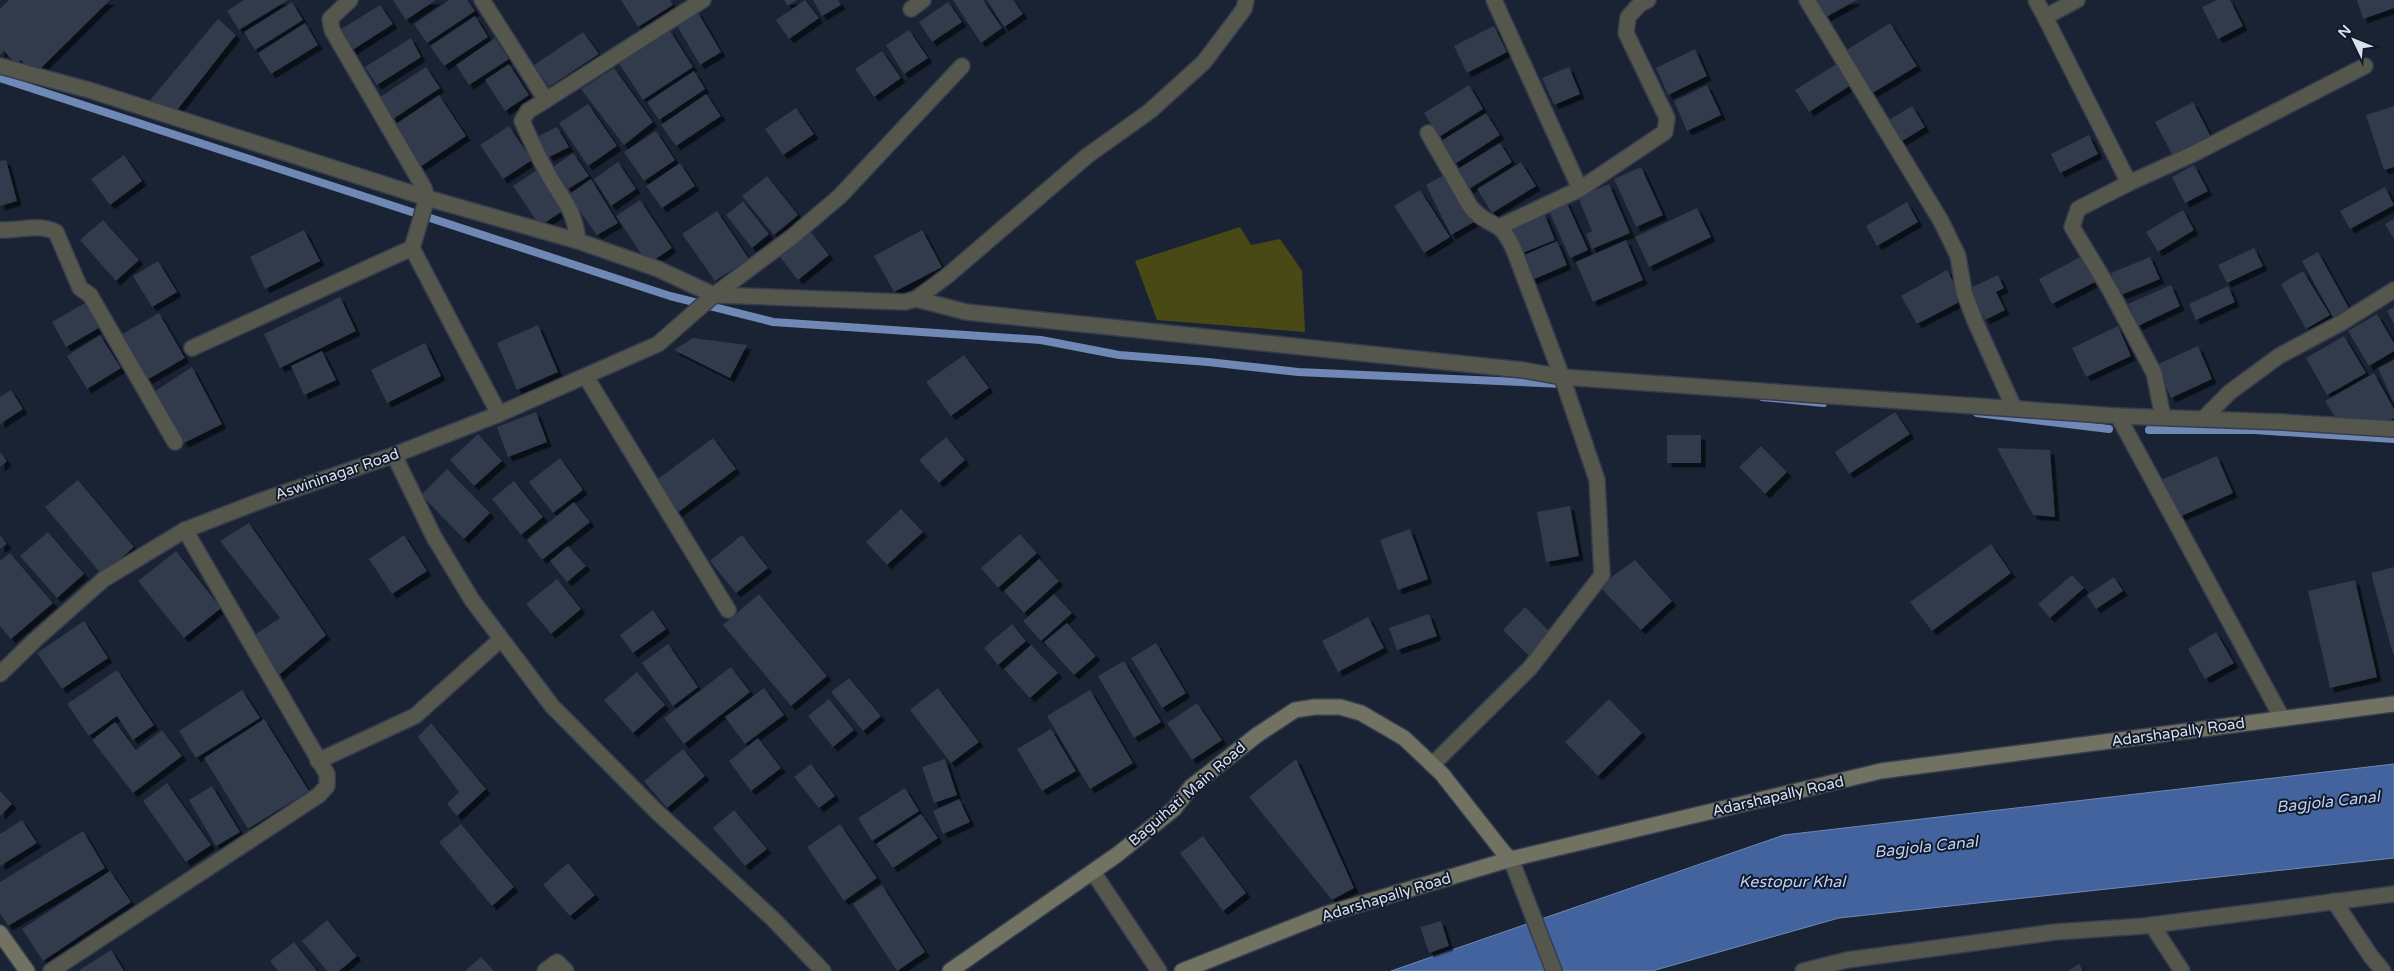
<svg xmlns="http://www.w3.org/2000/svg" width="2394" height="971" font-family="'Varela Round',sans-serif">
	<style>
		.green { fill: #484915 }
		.water { fill: #43639e; stroke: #7088b5 }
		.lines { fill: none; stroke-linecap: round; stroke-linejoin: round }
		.stream { stroke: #7088b5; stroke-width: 8 }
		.building { fill: #303a4c; filter: url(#shadow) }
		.street-casing { stroke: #353d4e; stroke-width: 18 }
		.secondary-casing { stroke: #353d4e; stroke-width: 18 }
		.street { stroke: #55564c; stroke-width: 15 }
		.secondary { stroke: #717262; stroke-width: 15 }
		.labels { text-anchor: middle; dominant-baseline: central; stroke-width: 4; stroke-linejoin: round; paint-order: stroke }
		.street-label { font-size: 15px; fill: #d9e0ec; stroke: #111a2a }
		.water-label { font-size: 16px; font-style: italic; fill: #bcd0f3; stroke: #111a2a }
	</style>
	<defs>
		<filter id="shadow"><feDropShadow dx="4.5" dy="4.5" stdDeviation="0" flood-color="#0009"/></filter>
	</defs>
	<rect width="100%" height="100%" fill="#1a2334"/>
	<polygon class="green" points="1240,227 1251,245 1280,239 1302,271 1305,332 1157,320 1135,261"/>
	<polygon class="water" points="2394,764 2394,858 1839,918 1652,971 1391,971 1784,835"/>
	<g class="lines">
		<g class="stream">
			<polyline points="0,78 670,296 773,322 1041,340 1119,355 1208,362 1298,372 1562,384"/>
			<polyline points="1762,397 1823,403"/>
			<polyline points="1977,413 2109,429"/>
			<polyline points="2149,430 2254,430 2394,439"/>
		</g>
	</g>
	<g class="building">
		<polygon points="9,0 110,0 35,74 21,60 16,64 4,51 0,55 0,9"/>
		<polygon points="244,0 288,0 239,30 227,11"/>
		<polygon points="393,0 436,0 406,20"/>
		<polygon points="449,0 467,0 475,11 427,43 414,24"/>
		<polygon points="621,0 670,0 673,5 638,27"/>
		<polygon points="784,0 797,0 788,6"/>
		<polygon points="805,0 819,18 789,39 776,20"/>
		<polygon points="813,0 838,0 841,5 822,16"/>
		<polygon points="953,0 983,0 1002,28 981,43"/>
		<polygon points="987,0 1013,0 1023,14 1004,27"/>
		<polygon points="1816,0 1857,0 1826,17"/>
		<polygon points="2217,0 2230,0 2243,26 2218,39 2202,7"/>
		<polygon points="2357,0 2394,0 2394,8 2363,19"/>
		<polygon points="292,2 303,20 255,50 244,32"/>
		<polygon points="948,2 962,22 932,42 919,22"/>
		<polygon points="380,5 393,24 351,51 338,31"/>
		<polygon points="697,11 721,52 700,65 676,24"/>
		<polygon points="475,16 488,37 444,66 430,46"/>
		<polygon points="218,19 236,35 174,114 145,106"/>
		<polygon points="305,23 318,45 271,74 258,53"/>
		<polygon points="1890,23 1917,66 1871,94 1845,51"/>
		<polygon points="1494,26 1507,52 1467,73 1454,46"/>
		<polygon points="669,29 693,67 643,100 618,62"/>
		<polygon points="909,30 928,58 904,74 886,45"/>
		<polygon points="583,32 599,54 549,87 534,65"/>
		<polygon points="411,38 421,57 377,85 365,67"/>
		<polygon points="495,38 509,59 469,85 456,65"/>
		<polygon points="1695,49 1707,76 1668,95 1656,68"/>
		<polygon points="882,51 901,78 874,97 855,69"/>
		<polygon points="1838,63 1851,85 1809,112 1795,90"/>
		<polygon points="509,64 529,95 505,111 485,80"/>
		<polygon points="426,67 440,88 393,119 380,97"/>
		<polygon points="1569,67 1580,94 1554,105 1542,78"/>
		<polygon points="614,68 653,122 624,145 581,89"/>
		<polygon points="694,71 705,89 659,120 647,102"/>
		<polygon points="1469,85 1483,109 1439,137 1424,113"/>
		<polygon points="1707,85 1721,115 1687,131 1674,101"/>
		<polygon points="706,94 721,116 676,146 661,125"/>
		<polygon points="439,95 466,136 420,167 393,126"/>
		<polygon points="2193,102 2211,137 2173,156 2155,122"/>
		<polygon points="588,104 617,146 588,166 559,123"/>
		<polygon points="1912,106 1925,127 1899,143 1887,121"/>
		<polygon points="2394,106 2394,167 2384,170 2366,115"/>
		<polygon points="796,108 814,134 783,155 765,129"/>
		<polygon points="1486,113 1500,135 1455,164 1441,141"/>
		<polygon points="509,126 532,160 503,179 480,145"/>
		<polygon points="557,127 569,147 549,157 537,137"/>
		<polygon points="656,131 675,160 644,181 624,152"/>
		<polygon points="2089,135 2098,154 2060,173 2051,154"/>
		<polygon points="1500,143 1512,162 1469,189 1456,170"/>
		<polygon points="573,153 589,176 568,189 553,167"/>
		<polygon points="124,155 142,181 110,205 91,179"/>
		<polygon points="6,160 17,201 0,206 0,161"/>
		<polygon points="618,162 636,189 611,206 594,179"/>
		<polygon points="1521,162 1536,186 1492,213 1477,189"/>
		<polygon points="680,163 695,186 662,208 646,186"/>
		<polygon points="2194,165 2208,191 2185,203 2172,177"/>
		<polygon points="1641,167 1663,215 1636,227 1614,179"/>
		<polygon points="537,170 564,210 540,226 513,186"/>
		<polygon points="1448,173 1474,222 1451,235 1426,185"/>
		<polygon points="767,176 798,215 774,235 742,196"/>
		<polygon points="591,179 618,223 597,235 568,195"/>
		<polygon points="1609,184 1630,233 1592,249 1586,234 1592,231 1578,197"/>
		<polygon points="2385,187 2394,205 2350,229 2340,211"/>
		<polygon points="1420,190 1450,237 1424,253 1394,206"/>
		<polygon points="640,200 672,248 648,264 616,216"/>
		<polygon points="743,201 769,234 752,248 726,215"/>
		<polygon points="1566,201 1588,250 1570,258 1548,209"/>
		<polygon points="1907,202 1918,222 1877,246 1866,226"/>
		<polygon points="1697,208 1711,237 1649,267 1635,237"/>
		<polygon points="2183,210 2194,230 2158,252 2146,232"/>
		<polygon points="717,211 749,259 715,281 682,234"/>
		<polygon points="1544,213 1555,240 1520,254 1509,227"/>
		<polygon points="2394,219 2394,239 2385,224"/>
		<polygon points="103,220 139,260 116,281 80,240"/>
		<polygon points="304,230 320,261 265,289 250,257"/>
		<polygon points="922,230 942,267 894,292 874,256"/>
		<polygon points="811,232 829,255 798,280 780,257"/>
		<polygon points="1626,240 1643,280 1593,302 1576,262"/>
		<polygon points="1557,241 1567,265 1532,280 1522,256"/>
		<polygon points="2254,248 2263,266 2227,283 2218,265"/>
		<polygon points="2318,252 2350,310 2334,319 2302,261"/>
		<polygon points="2082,256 2095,282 2052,304 2039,279"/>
		<polygon points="2150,257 2160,279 2121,295 2111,273"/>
		<polygon points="158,261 177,292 152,307 133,276"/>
		<polygon points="1947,270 1963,300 1917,324 1901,296"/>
		<polygon points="2303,271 2330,315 2306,329 2281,284"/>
		<polygon points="1998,275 2004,288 1996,292 2005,310 1985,320 1970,288"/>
		<polygon points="2171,285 2180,306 2138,326 2128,304"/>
		<polygon points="2228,286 2235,302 2196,320 2189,304"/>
		<polygon points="340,297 356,331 280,368 264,334"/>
		<polygon points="87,302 102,326 66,347 52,322"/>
		<polygon points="2394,307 2394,324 2387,311"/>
		<polygon points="159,313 185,358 145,381 119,336"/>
		<polygon points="2377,314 2394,343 2394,351 2369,366 2348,331"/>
		<polygon points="538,325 558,372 517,390 497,343"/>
		<polygon points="2118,326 2131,356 2086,377 2072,348"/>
		<polygon points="100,335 121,368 87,389 67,356"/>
		<polygon points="2344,336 2366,373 2327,395 2306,358"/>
		<polygon points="693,338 747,345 730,378 674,350"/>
		<polygon points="425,343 441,376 387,403 371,370"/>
		<polygon points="2198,346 2212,379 2171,398 2156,365"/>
		<polygon points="322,351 336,380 304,395 291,366"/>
		<polygon points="964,355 989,388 951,416 926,382"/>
		<polygon points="2394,360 2394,403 2378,368"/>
		<polygon points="192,367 222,424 184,443 155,391"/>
		<polygon points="2374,373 2394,409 2394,418 2379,426 2336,418 2325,401"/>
		<polygon points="11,390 23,409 0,424 0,397"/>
		<polygon points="536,412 547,442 508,457 497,427"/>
		<polygon points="1895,412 1910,434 1849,474 1835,452"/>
		<polygon points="478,434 502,461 474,486 450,460"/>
		<rect x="1667" y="435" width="34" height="28"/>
		<polygon points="946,437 965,460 939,483 919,460"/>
		<polygon points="713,438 736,469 677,513 654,482"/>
		<polygon points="1761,446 1787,472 1765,494 1739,467"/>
		<polygon points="1997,448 2050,450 2055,517 2033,515"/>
		<polygon points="0,452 7,461 0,467"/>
		<polygon points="2217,456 2233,493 2177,518 2161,480"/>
		<polygon points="560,458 583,490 553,513 529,482"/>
		<polygon points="447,469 490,513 464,539 421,495"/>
		<polygon points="78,480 134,547 102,575 45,507"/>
		<polygon points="514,481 543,517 521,535 492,499"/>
		<polygon points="574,502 590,522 542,560 527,540"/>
		<polygon points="1570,506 1579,556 1546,562 1537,512"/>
		<polygon points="901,509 923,532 887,565 866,542"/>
		<polygon points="249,523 326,635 279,675 253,636 280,618 220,541"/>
		<polygon points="1410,529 1428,579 1398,590 1380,540"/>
		<polygon points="48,532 84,574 57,598 20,556"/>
		<polygon points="1020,534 1037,553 998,588 981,568"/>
		<polygon points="0,535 7,544 0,549"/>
		<polygon points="404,535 427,571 392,594 369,559"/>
		<polygon points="742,535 768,568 736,593 710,561"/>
		<polygon points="1991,544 2011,573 1932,631 1910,602"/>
		<polygon points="568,546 586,566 567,582 550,561"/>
		<polygon points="176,551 221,608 184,638 138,581"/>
		<polygon points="10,553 53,603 11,639 0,626 0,561"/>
		<polygon points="1039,559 1059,581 1024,613 1004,591"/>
		<polygon points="1635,560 1672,601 1641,630 1599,586"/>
		<polygon points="2394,567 2394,654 2393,654 2371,573"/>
		<polygon points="2072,575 2084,588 2050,618 2038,604"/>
		<polygon points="2114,577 2123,591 2096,609 2087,595"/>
		<polygon points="557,579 581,609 551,634 526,604"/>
		<polygon points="2355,580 2377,677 2330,688 2308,591"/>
		<polygon points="759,594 827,676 791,706 723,625"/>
		<polygon points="1054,594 1072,613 1041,641 1023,621"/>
		<polygon points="1525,607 1553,635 1530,657 1503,630"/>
		<polygon points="653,610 666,629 633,653 620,635"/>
		<polygon points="1429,614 1437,636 1397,650 1389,628"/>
		<polygon points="1368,617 1384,648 1338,672 1322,641"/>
		<polygon points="84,621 108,658 62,689 37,653"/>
		<polygon points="1067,623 1096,656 1074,675 1044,642"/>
		<polygon points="1012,624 1026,641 998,665 984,648"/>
		<polygon points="2216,632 2234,663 2205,679 2188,649"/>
		<polygon points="1156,643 1186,693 1162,708 1131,658"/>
		<polygon points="668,644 698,687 673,706 642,663"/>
		<polygon points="1031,645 1058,673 1030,698 1004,669"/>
		<polygon points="1124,661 1161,722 1134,738 1098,676"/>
		<polygon points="731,667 750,692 684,744 664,718"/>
		<polygon points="117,670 154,725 133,740 117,716 89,736 67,704"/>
		<polygon points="637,672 665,705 633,733 604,700"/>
		<polygon points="849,678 881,716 863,731 831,692"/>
		<polygon points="764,688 784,715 745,744 725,717"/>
		<polygon points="938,688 979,742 951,763 910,710"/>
		<polygon points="242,690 260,718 196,758 179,731"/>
		<polygon points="1090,690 1133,763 1090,789 1047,716"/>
		<polygon points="829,699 854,730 833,747 808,716"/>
		<polygon points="1609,699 1642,733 1598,776 1565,742"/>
		<polygon points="1197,703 1222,740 1192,760 1167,723"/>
		<polygon points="264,719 309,791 248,829 204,758"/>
		<polygon points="115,722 136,750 162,730 182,756 133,793 92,740"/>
		<polygon points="431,723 486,789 457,816 447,804 459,792 418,737"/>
		<polygon points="1051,729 1076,771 1042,791 1017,749"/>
		<polygon points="758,738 781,768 751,791 729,761"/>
		<polygon points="683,749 705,776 667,808 644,781"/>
		<polygon points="945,759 957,795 934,803 922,767"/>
		<polygon points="1296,759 1354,888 1332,900 1249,797"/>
		<polygon points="811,764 835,796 819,808 794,777"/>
		<polygon points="167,783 211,845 186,862 143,801"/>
		<polygon points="212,786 240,832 216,846 189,800"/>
		<polygon points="905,788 919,811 872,841 858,818"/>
		<polygon points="0,791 12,804 0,816"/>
		<polygon points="959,799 970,822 943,834 933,811"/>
		<polygon points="734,810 767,849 745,866 713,828"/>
		<polygon points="921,814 938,838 893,868 876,844"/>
		<polygon points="22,820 37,843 0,866 0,834"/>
		<polygon points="461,824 514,887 492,906 439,842"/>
		<polygon points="840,824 877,878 844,901 807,847"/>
		<polygon points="83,831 105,868 8,926 0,913 0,882"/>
		<polygon points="1203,836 1246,893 1223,911 1180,853"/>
		<polygon points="568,863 595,895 570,916 543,885"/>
		<polygon points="110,871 131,902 43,961 22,929"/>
		<polygon points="882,885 925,952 897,971 853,904"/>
		<polygon points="327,920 357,956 339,971 327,971 302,941"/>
		<polygon points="1441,921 1449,946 1429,953 1420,927"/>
		<polygon points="294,942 317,971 278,971 270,961"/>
		<polygon points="111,950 124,971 78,971"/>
		<polygon points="481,957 494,971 465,971"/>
		<polygon points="2079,964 2083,971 2068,971"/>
	</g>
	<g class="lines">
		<g class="street-casing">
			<g id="street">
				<path d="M 482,0 L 546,100 L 528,111 L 522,121 C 530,138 538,157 548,174 C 564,202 574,208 578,241"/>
				<polyline points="1494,0 1580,189"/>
				<polyline points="1807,0 1941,221 1958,256 1964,292 1975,321 2014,408"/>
				<polyline points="2036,0 2045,17 2077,0"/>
				<polyline points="911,9 923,0"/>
				<polyline points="2045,17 2129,183"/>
				<polyline points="0,66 89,90 427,198 578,241 658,269 714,295 905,302 916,299 947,276 1087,156 1150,111 1204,62 1244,9 1246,0"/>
				<polyline points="546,100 703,0"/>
				<path d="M 1428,133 L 1470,206 C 1478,217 1487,220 1498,227 C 1506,232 1510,242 1514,250 L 1562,377 L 1597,480 L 1602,575 L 1530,668 L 1432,765"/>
				<polyline points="1499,227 1580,189 1665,132 1667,118 1626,33 1628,17 1640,4 1648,0"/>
				<path d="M 0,230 C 19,231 38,223 56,232 L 80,288 L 90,295 L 175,442"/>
				<polyline points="412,248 499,414"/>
				<polyline points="916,299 966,312 1523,370 1562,377 2118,416 2282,718"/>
				<polyline points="192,348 412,248 427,198 424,188 332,30 330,19 350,0"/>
				<polyline points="586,377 728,610"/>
				<polyline points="2118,416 2283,422 2394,429"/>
				<polyline points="2163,417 2154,373 2110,290 2072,227 2078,209 2129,183 2193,154 2365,66"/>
				<polyline points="2203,419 2230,392 2279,356 2341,323 2394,290"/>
				<polyline points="394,455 434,537 472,600 552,706 656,811 773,919 823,971"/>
				<polyline points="0,674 35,640 104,579 185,530 260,501 394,455 499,414 658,344 714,295 792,237 840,196 962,66"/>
				<polyline points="318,761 415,716 500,640"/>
				<polyline points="1511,859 1554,971"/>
				<polyline points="1093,872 1159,971"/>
				<polyline points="2334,901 2370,955 2383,971"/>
				<polyline points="2152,925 2182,971"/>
				<polyline points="51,971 319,795 327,786 327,774 185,530"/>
				<polyline points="545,971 557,962 566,971"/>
				<polyline points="1803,971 1847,960 2055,932 2144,926 2394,894"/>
			</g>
		</g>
		<g class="secondary-casing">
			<g id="secondary">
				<polyline points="0,933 27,971"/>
				<polyline points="950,971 1118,854 1174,809 1191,787 1257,735 1295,710 1315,707 1340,707 1361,713 1404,738 1442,774 1504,853 1511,859"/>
				<polyline points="1182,971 1323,915 1511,859 1881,771 2394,704"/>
			</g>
		</g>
		<use href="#street" class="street"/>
		<use href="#secondary" class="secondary"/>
	</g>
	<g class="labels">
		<g class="street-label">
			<text transform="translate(337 474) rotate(-19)">Aswininagar Road</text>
			<text transform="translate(2178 732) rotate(-8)">Adarshapally Road</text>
			<text transform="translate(1187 794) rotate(-41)">Baguihati Main Road</text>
			<text transform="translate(1778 796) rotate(-13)">Adarshapally Road</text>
			<text transform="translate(1386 897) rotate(-17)">Adarshapally Road</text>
		</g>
		<g class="water-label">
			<text transform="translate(2328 802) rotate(-6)">Bagjola Canal</text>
			<text transform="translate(1926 847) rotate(-6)">Bagjola Canal</text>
			<text x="1792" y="882">Kestopur Khal</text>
		</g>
	</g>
	<g transform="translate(2354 40) rotate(313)" stroke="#111a2a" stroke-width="4" paint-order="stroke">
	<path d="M0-4L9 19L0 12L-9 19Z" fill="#d9e0ec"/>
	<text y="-8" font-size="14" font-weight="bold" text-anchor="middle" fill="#d9e0ec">N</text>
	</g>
</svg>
